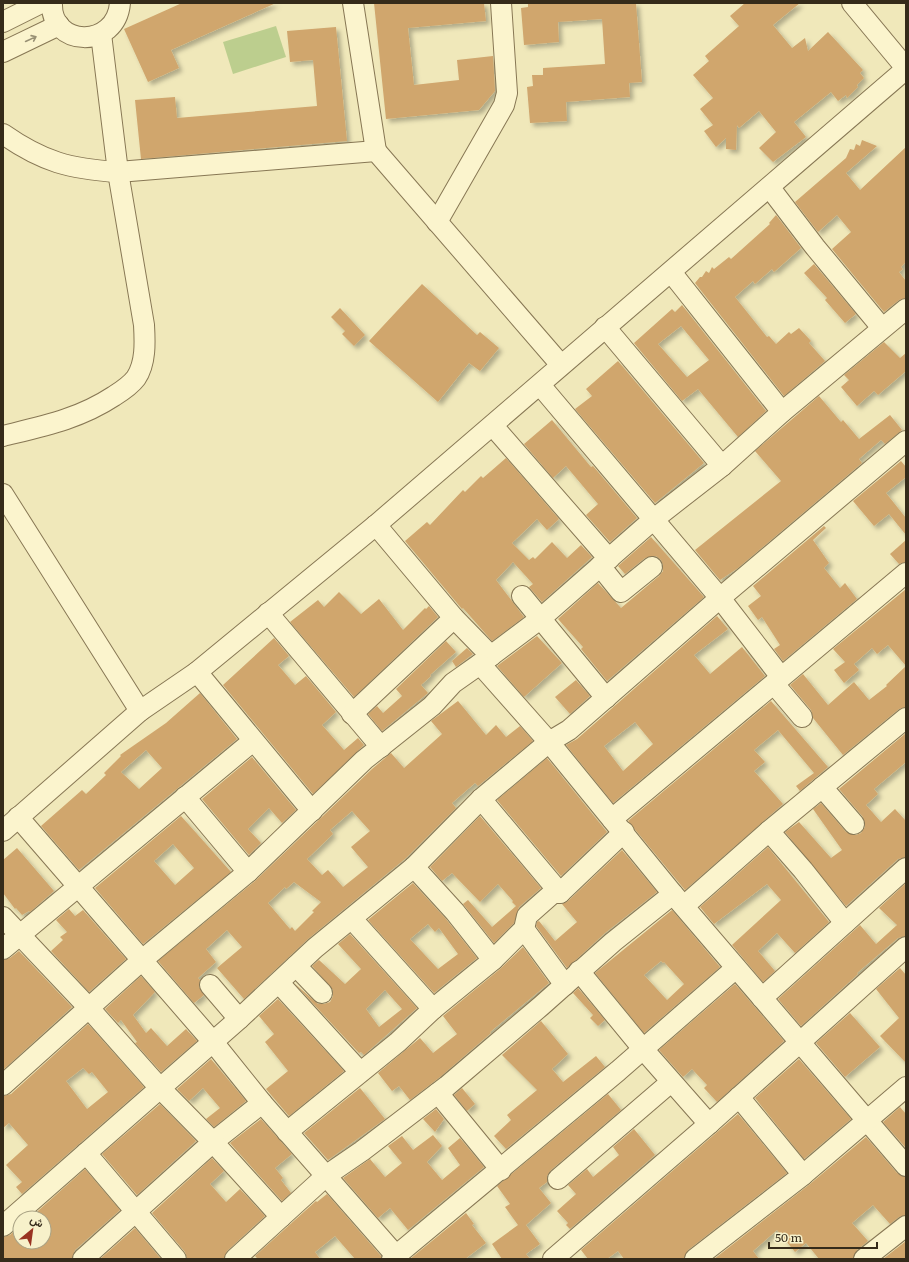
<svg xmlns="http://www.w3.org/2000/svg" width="909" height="1262" font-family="Literata,Vazirmatn,serif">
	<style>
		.green { fill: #bcce8e }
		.building { fill: #d0a66d; fill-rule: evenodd; filter: url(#shadow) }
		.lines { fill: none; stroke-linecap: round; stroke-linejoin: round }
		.minor-casing { stroke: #877754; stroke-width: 22 }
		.minor { stroke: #fbf4cd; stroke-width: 20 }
		.oneway { stroke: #989074 }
	</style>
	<defs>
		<filter id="shadow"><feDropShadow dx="3.5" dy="3.5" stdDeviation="2" flood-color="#0004"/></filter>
	</defs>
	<rect width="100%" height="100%" fill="#f0e8ba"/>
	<polygon class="green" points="276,26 286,57 233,74 223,42"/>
	<g class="building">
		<polygon points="182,3 276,3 171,50 179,68 148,82 124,29"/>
		<polygon points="374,3 484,3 486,21 408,28 414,85 459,80 457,60 493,56 495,91 479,110 386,119"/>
		<polygon points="528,3 636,3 642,82 629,83 630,97 566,102 567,121 530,123 527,87 533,86 532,75 543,75 543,68 605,64 602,19 558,22 559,42 524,45 521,8 528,7"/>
		<polygon points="745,3 800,3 773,25 792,48 805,38 808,51 828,32 863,70 860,73 864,78 857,85 858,87 847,98 846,95 838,101 831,92 794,122 806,137 773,162 759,148 776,132 759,111 739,128 737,125 736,150 726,149 726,138 716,147 704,131 713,125 700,109 713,98 693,75 709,61 705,56 739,26 730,16"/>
		<polygon points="336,27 347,141 141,159 135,100 175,97 177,118 317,106 313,60 290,62 287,31"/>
		<polygon points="862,140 877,146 846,173 860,190 906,147 906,262 901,267 903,269 899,272 906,281 906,298 899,300 884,312 832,249 851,232 837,215 818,232 795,202 846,158 850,149 854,150 856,144 860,146"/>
		<polygon points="776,215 801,248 774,272 772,269 755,284 753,281 735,297 767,337 769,336 776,344 789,332 791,334 799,328 811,341 809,343 825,361 784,396 695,283 700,277 702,277 706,271 709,273 712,267 714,269 729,257 731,259 770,224 769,223"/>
		<polygon points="814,264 856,314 845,323 825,300 827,298 804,273"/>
		<polygon points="422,284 477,335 480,332 499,348 480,371 469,363 438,402 369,341"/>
		<path d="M 682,305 L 766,411 L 738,437 L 698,389 L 682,401 L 634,343 L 672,309 L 675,312 ZM 681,326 L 709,360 L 687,377 L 658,344 Z"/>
		<polygon points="340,308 365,335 354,346 342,334 345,331 331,317"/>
		<polygon points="884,342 900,358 906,353 906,371 878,395 874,391 857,406 841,387 849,380 844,375"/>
		<polygon points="618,361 704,463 655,503 575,409 592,396 586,389"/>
		<polygon points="819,396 841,422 843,420 859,439 890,415 902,430 885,444 881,440 859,459 862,463 738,568 720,580 695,550 781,481 755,451"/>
		<polygon points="552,420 591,467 593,466 637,518 610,542 586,515 598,504 566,466 553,478 524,444"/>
		<polygon points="506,458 559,519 547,530 537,519 512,543 529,560 533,557 535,559 552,542 567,558 581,545 592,557 542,602 529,587 533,584 513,562 496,580 524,617 492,641 463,608 462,609 405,541 427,522 430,525 463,490 465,492 481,476 483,478"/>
		<polygon points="901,461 906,467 906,477 886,493 906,518 906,535 889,514 874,526 853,501"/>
		<polygon points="824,526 826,528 813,540 829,563 824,568 840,588 845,583 857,599 783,661 774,649 780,645 762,617 758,620 748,606 761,596 753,586"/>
		<polygon points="651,537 704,597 607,681 581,649 583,647 558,619 598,583 621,608 659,576 663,571 663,565 661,560 656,556 645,558 625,574 618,566"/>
		<polygon points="906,540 906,562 899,564 890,554"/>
		<polygon points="906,589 906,707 899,709 843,755 813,718 811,710 790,685 803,674 828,705 854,682 869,700 887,686 886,685 906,666 888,645 877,654 872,648 854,664 859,670 844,683 834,670 845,662 833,649"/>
		<polygon points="339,592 361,614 379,599 403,630 425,608 426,609 429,606 438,617 354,697 290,622 318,600 324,607"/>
		<path d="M 717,616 L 728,629 L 694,655 L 710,674 L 742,647 L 765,676 L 613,803 L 566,745 L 577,739 ZM 635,722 L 653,744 L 623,771 L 604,746 Z"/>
		<polygon points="537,636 562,663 524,697 497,666"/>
		<polygon points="274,638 289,656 278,665 295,685 306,676 336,712 322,725 344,750 358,738 364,745 313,794 223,685"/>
		<polygon points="446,641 456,652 430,675 431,676 421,685 428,693 382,731 368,714 377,706 383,713 402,696 396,689"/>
		<polygon points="467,648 473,654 456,667 452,661"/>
		<polygon points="576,680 590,696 570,714 555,697"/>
		<path d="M 200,693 L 237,739 L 79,870 L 41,826 L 82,790 L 86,794 L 106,775 L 104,773 L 121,756 L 120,755 L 166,723 ZM 146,750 L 162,768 L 139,789 L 121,772 Z"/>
		<path d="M 458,701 L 486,735 L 496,725 L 506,737 L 520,726 L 533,741 L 478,786 L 475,783 L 452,803 L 456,808 L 406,858 L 308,939 L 244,999 L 217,968 L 242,947 L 227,930 L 206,949 L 216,962 L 198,978 L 200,980 L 199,987 L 204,995 L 194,1003 L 158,961 L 255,881 L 372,769 L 391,753 L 404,768 L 442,734 L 431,721 ZM 352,811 L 370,831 L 351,847 L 368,867 L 343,887 L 328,870 L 322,875 L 307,859 L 333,834 L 330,830 ZM 294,882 L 321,902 L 312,911 L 314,912 L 295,931 L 292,927 L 290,929 L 268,903 L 285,887 L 286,889 Z"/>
		<polygon points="771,701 828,767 800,791 796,786 814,773 778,730 754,750 765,762 754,771 783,804 685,890 628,821"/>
		<polygon points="906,733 906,762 874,789 878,794 866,805 881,822 895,809 906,821 906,857 898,859 846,906 785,832 799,822 831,858 842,850 813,809 821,803 846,832 856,835 861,833 865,827 863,817 839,789"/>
		<polygon points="252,757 296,810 282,823 269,808 248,829 261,843 249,855 202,799"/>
		<polygon points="547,758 607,832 561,876 497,800"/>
		<path d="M 181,816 L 231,872 L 143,944 L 95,888 ZM 173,844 L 194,868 L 175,885 L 154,861 Z"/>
		<polygon points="480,816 541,888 519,907 514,923 494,943 463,904 468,900 492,927 516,906 512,902 513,901 498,884 480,902 452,873 442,881 430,867"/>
		<polygon points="768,847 829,922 795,953 777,933 758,951 775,971 763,982 732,945 781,900 767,884 714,924 700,907"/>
		<polygon points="17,848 54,891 30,912 29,911 22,915 16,908 15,909 3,893 3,860"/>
		<polygon points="622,850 657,892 605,933 567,968 536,926 537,922 539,921 555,941 577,922 562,904 568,901"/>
		<path d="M 413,883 L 446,919 L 477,958 L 434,993 L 368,920 ZM 428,924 L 435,932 L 439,928 L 458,954 L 438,969 L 410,939 Z"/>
		<polygon points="906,883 906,936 898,938 857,973 858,974 801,1026 778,999 860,925 876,944 897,925 879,908"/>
		<polygon points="69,909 75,916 83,910 126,959 89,992 51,951 63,940 60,937 67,932 56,920"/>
		<path d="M 672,910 L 720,967 L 644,1033 L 595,973 ZM 661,961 L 663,963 L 664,962 L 684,984 L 667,1000 L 644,975 Z"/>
		<path d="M 350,934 L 417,1008 L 364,1055 L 361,1052 L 359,1053 L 294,983 L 318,1004 L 324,1004 L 330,1002 L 333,996 L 333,990 L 312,966 L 319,960 L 345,984 L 361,969 L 338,944 ZM 385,990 L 402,1009 L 379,1027 L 366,1009 Z"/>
		<polygon points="523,947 549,983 490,1032 491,1033 440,1077 410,1100 399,1086 392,1091 378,1073 420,1038 433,1053 457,1034 443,1016 500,969"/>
		<polygon points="19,951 72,1007 3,1070 3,960 10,958"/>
		<polygon points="900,968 906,975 906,1063 880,1036 899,1018 876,989"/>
		<polygon points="141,976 155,992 133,1015 146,1033 151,1028 167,1046 186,1029 197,1041 161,1072 135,1043 137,1042 121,1020 118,1023 105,1009"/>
		<polygon points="735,984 784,1041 717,1102 704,1088 707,1085 692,1069 683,1077 659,1050"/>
		<polygon points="578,988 605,1020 598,1026 590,1018 593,1015 573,993"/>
		<polygon points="278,999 344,1071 289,1116 266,1089 288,1071 265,1042 274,1034 259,1016"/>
		<polygon points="850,1013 880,1047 845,1077 816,1043"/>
		<polygon points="541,1021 568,1054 552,1069 563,1082 596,1056 605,1067 506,1149 494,1136 511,1120 507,1115 537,1090 502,1055"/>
		<path d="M 88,1024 L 144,1087 L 22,1194 L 16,1187 L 22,1182 L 6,1165 L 28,1145 L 9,1123 L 3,1128 L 3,1096 L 11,1094 ZM 83,1068 L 89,1074 L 92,1072 L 108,1092 L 87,1109 L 66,1081 Z"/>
		<polygon points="211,1059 246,1101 214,1127 206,1119 220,1108 203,1088 189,1101 177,1089"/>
		<polygon points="799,1059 851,1119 804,1159 755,1098"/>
		<polygon points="360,1088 385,1119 328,1160 304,1133"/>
		<polygon points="462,1088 475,1104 467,1111 454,1095"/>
		<polygon points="608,1094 621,1110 551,1170 547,1176 547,1182 539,1188 551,1203 526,1225 540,1244 526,1254 530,1259 502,1259 492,1244 518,1225 505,1207 510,1204 497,1186"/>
		<polygon points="160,1104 196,1141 137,1195 102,1154"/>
		<polygon points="900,1107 906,1114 906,1148 883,1122"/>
		<polygon points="436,1109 444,1119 435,1132 423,1119"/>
		<polygon points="738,1114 787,1173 688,1250 684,1259 624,1259 618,1251 607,1259 588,1259 581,1250"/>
		<polygon points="261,1119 292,1154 275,1168 283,1178 281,1180 291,1193 282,1201 230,1143"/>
		<polygon points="634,1129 655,1155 570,1229 566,1225 568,1223 557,1211 576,1194 568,1185 587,1169 593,1177 619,1155 613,1147"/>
		<polygon points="433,1135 442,1146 427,1162 442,1180 460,1165 448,1148 460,1138 484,1167 408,1230 390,1208 378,1218 343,1178 370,1159 385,1177 402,1163 388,1146 402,1136 413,1150"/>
		<polygon points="866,1137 897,1173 906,1177 906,1215 899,1217 890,1224 873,1205 852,1223 868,1241 857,1250 853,1259 819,1259 806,1243 795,1252 777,1230 753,1251 759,1259 714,1259 810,1184"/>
		<polygon points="212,1158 224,1171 210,1184 226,1202 240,1189 265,1216 227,1251 224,1259 187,1259 185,1252 152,1213"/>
		<polygon points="85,1169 120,1210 75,1250 72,1259 3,1259 3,1237 10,1235 20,1226 20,1242 44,1242 44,1218 30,1218"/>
		<polygon points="327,1194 381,1256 381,1259 355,1259 335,1236 315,1252 320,1259 258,1259 255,1256 316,1201 317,1202"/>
		<polygon points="466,1213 474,1224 472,1225 486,1243 465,1259 410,1259"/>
		<polygon points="135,1228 161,1259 100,1259"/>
		<polygon points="906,1241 906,1259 883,1259"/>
	</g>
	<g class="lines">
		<g class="minor-casing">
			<g id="minor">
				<path d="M 52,3 C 50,47 116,50 120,3"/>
				<polyline points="353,3 376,151"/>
				<polyline points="852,3 906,68"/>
				<polyline points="3,22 41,3"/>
				<polyline points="3,52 59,25"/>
				<path d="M 3,134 C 43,162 70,169 118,172 L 376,151 L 561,365"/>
				<polyline points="770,188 815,247 882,328"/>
				<polyline points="437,222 504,105 507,93 501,3"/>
				<polyline points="671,272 782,412"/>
				<polyline points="906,309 782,412 722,466 654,519 540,619 480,664 549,742 673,894 906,1166"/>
				<polyline points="605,327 722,466"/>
				<polyline points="540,385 720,598 781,677"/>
				<polyline points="493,426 609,559"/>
				<path d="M 3,436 C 44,426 79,419 114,396 C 122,391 130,386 136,378 C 146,363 145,342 144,325 L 118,172 L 101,34"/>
				<polyline points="3,494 140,711"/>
				<polyline points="376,525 454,618 491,656"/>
				<polyline points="600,566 621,592 652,567"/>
				<polyline points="522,596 606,698"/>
				<polyline points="268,613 381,747"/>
				<polyline points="197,672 312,811"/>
				<polyline points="774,684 802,717"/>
				<polyline points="352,714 454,618"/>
				<polyline points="822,787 854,824"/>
				<polyline points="185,797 248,872"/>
				<polyline points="481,799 560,893"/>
				<polyline points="18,817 213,1042 262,1103 213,1142 83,1259"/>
				<polyline points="612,819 906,573"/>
				<polyline points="3,831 140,711 197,672 376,525 906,69"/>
				<polyline points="769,831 803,870 845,923"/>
				<polyline points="414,867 455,912 493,960"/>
				<polyline points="684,906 769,831 906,718"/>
				<polyline points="3,917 88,1007 159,1087 213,1142 281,1217"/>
				<polyline points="352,919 433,1009"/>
				<polyline points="524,929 565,985"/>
				<polyline points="3,949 253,741"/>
				<polyline points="296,966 322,993"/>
				<polyline points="579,971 643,1049 709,1124"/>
				<polyline points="279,983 360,1072"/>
				<polyline points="210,985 239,1019"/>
				<polyline points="762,998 906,868"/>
				<polyline points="3,1085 141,961 248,872 364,760 432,706 453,683 480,664"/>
				<polyline points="438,1093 501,1170"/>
				<polyline points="739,1097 803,1175"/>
				<polyline points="262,1103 399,1259"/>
				<polyline points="287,1132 398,1042 433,1009 493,960 524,929 527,916 553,893 560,893 624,832"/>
				<polyline points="86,1153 176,1259"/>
				<polyline points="558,1179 671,1082"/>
				<polyline points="3,1226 239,1019 315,948 414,867 481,799 549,742 569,730 720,598 906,441"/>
				<polyline points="235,1259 327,1175 362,1151 447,1086 541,1006 613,942 673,894"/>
				<polyline points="392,1259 618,1071 736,968"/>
				<polyline points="553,1259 709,1124 906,947"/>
				<polyline points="695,1259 803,1175 906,1087"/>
				<polyline points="864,1259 906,1226"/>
			</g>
		</g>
		<use href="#minor" class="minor"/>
	</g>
	<defs><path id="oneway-shaft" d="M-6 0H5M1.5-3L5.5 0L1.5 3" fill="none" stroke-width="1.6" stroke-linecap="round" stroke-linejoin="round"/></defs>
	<use class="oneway" href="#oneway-shaft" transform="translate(31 39) rotate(-25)"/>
	<rect width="909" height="1262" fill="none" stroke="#352b1a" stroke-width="8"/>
	<g transform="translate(32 1230) rotate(29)"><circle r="19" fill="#f7f1ca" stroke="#a9a284"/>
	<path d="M0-3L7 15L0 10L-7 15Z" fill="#993321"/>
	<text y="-6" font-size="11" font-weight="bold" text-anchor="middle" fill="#352b1a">ش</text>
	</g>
	<path d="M769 1242v6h108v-6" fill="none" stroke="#352b1a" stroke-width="2"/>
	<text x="775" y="1242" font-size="12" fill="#352b1a" stroke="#f7f1ca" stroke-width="3" paint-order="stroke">50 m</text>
</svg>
